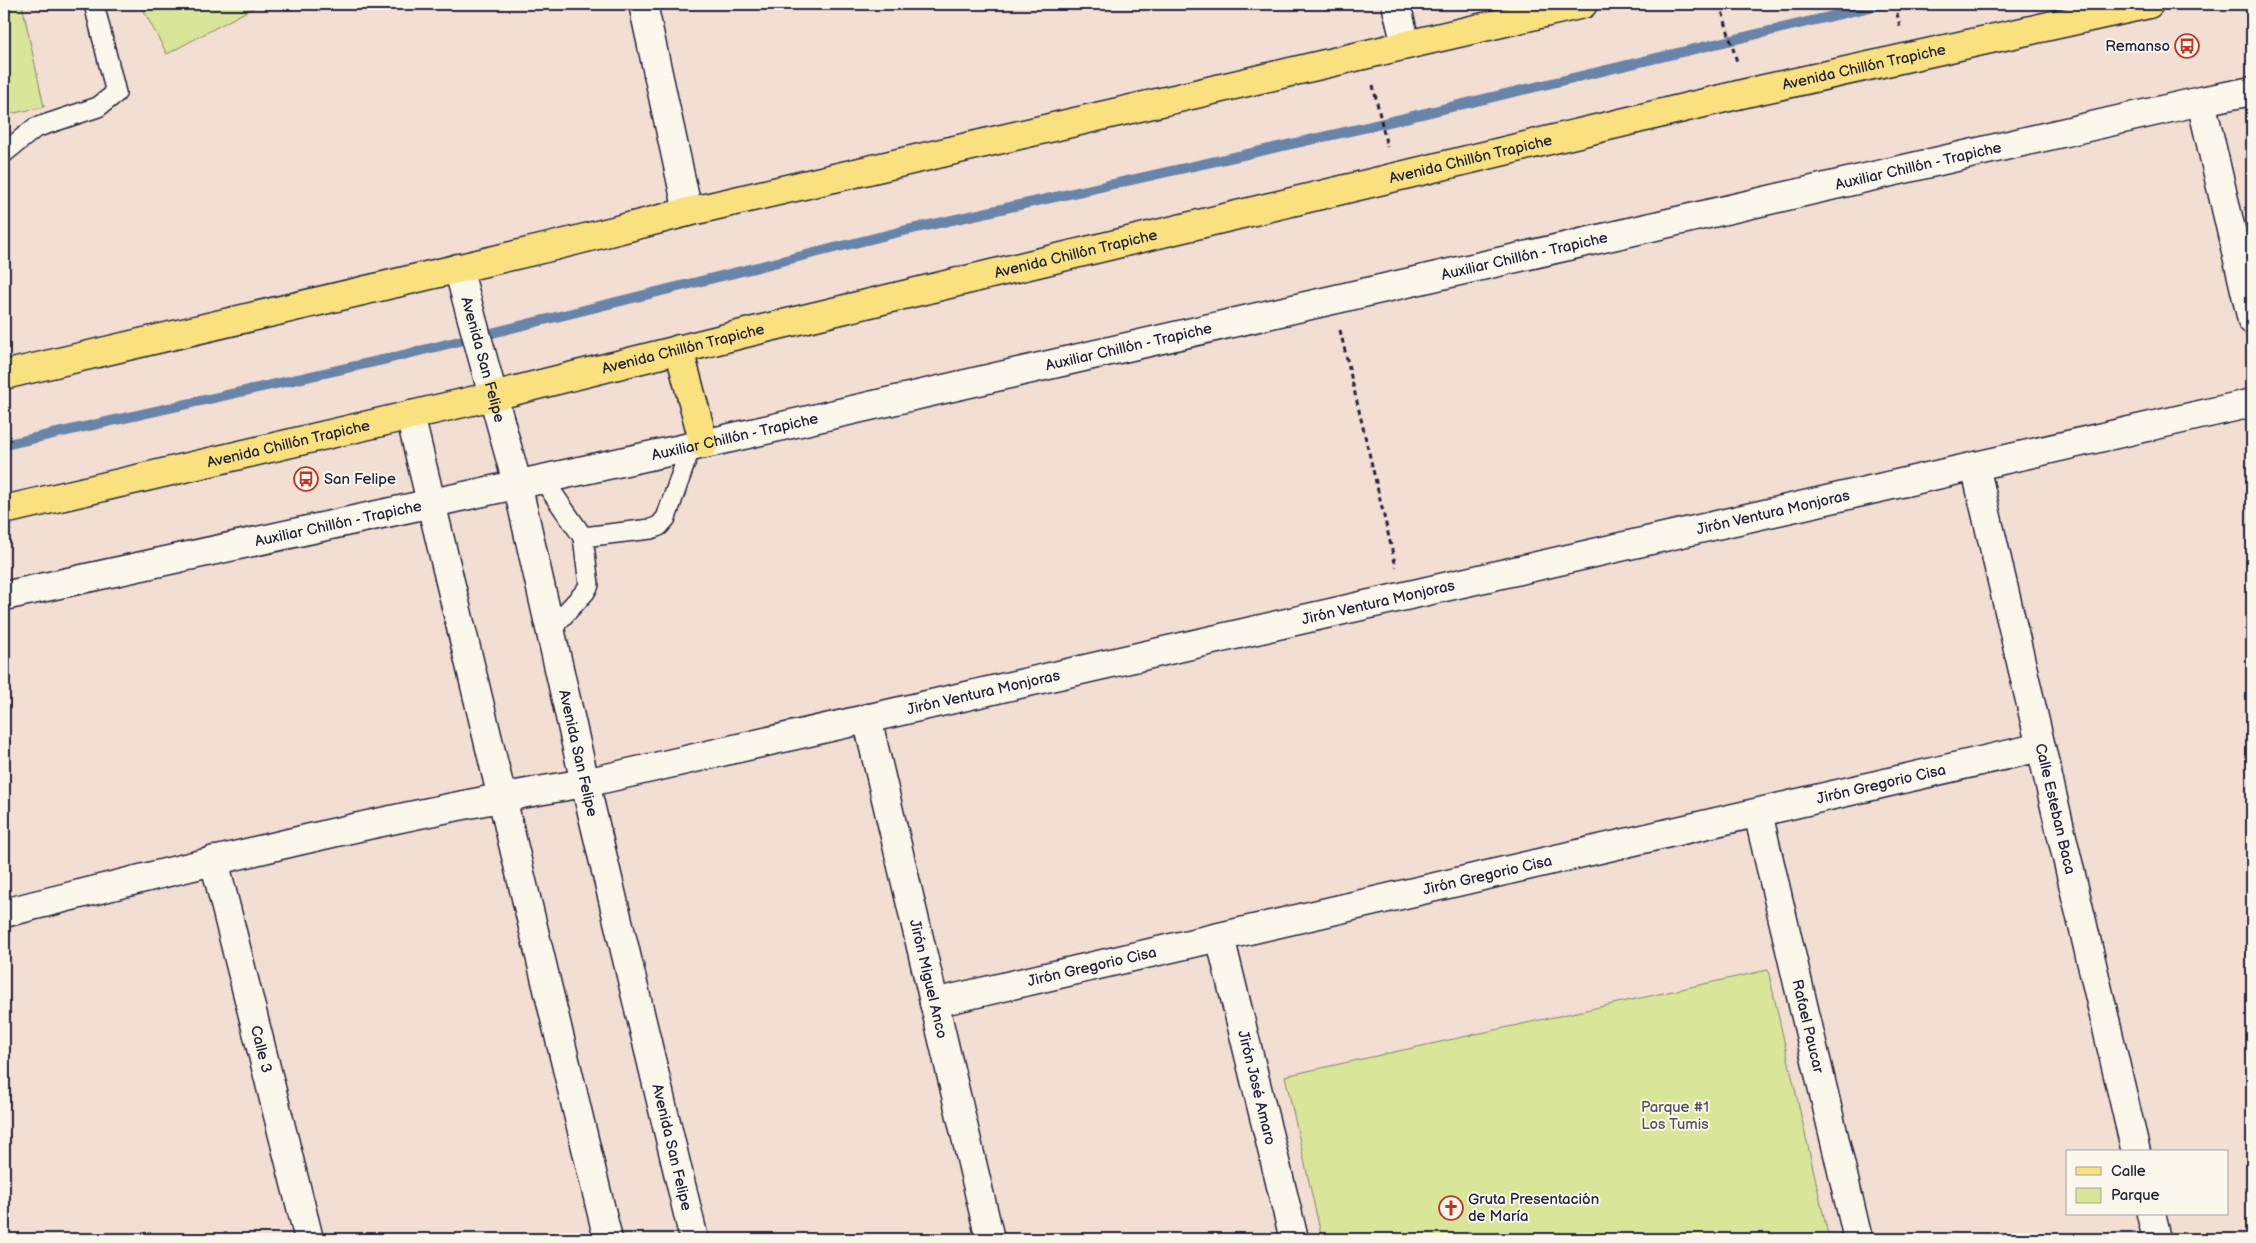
<svg xmlns="http://www.w3.org/2000/svg" width="2256" height="1243" font-family="'Balsamiq Sans',sans-serif">
	<style>
		.green { fill: #d9e699; stroke: #7e846a }
		.lines { fill: none; stroke-linecap: round; stroke-linejoin: round }
		.stream { stroke: #6884a8; stroke-width: 10 }
		.service-casing { stroke: #22223b; stroke-width: 22 }
		.minor-casing { stroke: #22223b; stroke-width: 31 }
		.secondary-casing { stroke: #22223b; stroke-width: 31 }
		.primary-casing { stroke: #22223b; stroke-width: 31 }
		.path { stroke: #22223b; stroke-width: 3; stroke-dasharray: 5 4; stroke-linecap: butt }
		.service { stroke: #fbf7ec; stroke-width: 19 }
		.minor { stroke: #fbf7ec; stroke-width: 28 }
		.secondary { stroke: #fbf7ec; stroke-width: 28 }
		.primary { stroke: #fae180; stroke-width: 28 }
		.labels { text-anchor: middle; dominant-baseline: central; stroke-width: 4; stroke-linejoin: round; paint-order: stroke }
		.poi-label { font-size: 15px; fill: #22223b; stroke: #fbf7ec; text-anchor: start }
		.street-label { font-size: 15px; fill: #22223b; stroke: #fbf7ec }
		.park-label { font-size: 15px; fill: #505352; stroke: #fbf7ec }
	</style>
	<rect width="100%" height="100%" fill="#f2ded3"/>
	<filter id="ink" filterUnits="userSpaceOnUse"><feTurbulence type="fractalNoise" baseFrequency=".02" numOctaves="2"/><feDisplacementMap in="SourceGraphic" scale="10" xChannelSelector="R" yChannelSelector="G"/><feConvolveMatrix kernelMatrix="1 2 1 2 8 2 1 2 1" color-interpolation-filters="sRGB"/></filter>
	<g filter="url(#ink)">
		<g class="green">
			<polygon points="4,4 22,4 44,107 4,115"/>
			<polygon points="140,4 260,4 167,54"/>
			<polygon points="1768,970 1829,1239 1322,1239 1285,1076"/>
		</g>
		<g class="lines">
			<polyline class="stream" points="4,445 387,359 903,231 1363,128 1883,4"/>
			<g class="service-casing">
				<g id="service">
					<polyline points="4,153 35,128 98,107 116,93 94,4"/>
					<polyline points="542,478 583,537 651,529 659,526 666,518 691,446"/>
					<polyline points="550,630 585,592 589,585 583,537"/>
				</g>
			</g>
			<g class="minor-casing">
				<g id="minor">
					<polyline points="643,4 688,212"/>
					<polyline points="1396,4 1406,45"/>
					<polyline points="2201,101 2252,320"/>
					<path id="s1" d="M 1975,466 L 2136,1152"/>
					<path id="s2" d="M 4,596 L 704,444 L 2201,101 L 2252,91"/>
					<path id="s3" d="M 867,718 L 990,1239"/>
					<path id="s4" d="M 1758,813 L 1858,1239"/>
					<path id="s5" d="M 214,860 L 309,1239"/>
					<path id="s6" d="M 4,913 C 196,865 389,815 585,783 L 2252,403"/>
					<path id="s7" d="M 1220,937 L 1294,1239"/>
					<path id="s8" d="M 934,1003 L 2041,747"/>
					<polyline points="2151,1214 2157,1239"/>
				</g>
			</g>
			<g class="secondary-casing">
				<g id="secondary">
					<path id="s9" d="M 458,268 L 517,483 L 585,783 L 694,1239"/>
					<polyline points="410,415 608,1239"/>
				</g>
			</g>
			<g class="primary-casing">
				<g id="primary">
					<polyline points="679,349 704,444"/>
					<polyline points="4,375 554,246 688,212 1583,4"/>
					<path id="s10" d="M 4,510 L 493,396 L 762,329 L 1746,93 L 2149,4"/>
				</g>
			</g>
			<g class="path">
				<polyline points="1720,4 1737,62"/>
				<polyline points="1895,4 1900,27"/>
				<polyline points="1373,85 1387,147"/>
				<polyline points="1340,330 1396,567"/>
			</g>
			<use href="#service" class="service"/>
			<use href="#minor" class="minor"/>
			<use href="#secondary" class="secondary"/>
			<use href="#primary" class="primary"/>
		</g>
	</g>
	<defs>
		<g id="bus-ring" transform="scale(1.25)"><circle r="9.5" fill="#fbf7ec" stroke="#c8321e" stroke-width="1.5"/><path d="M-5-6H5V4H4V6H2V4H-2V6H-4V4H-5ZM-3.5-4V0h7V-4ZM-3.5 1.2v1.5H-2V1.2ZM2 1.2v1.5H3.5V1.2Z" fill="#c8321e"/></g>
		<g id="church-ring" transform="scale(1.25)"><circle r="9.5" fill="#fbf7ec" stroke="#c8321e" stroke-width="1.5"/><path d="M-1.2-6h2.4v3.5h3.3v2.4h-3.3V6h-2.4V-.1h-3.3v-2.4h3.3Z" fill="#c8321e"/></g>
	</defs>
	<g fill-rule="evenodd">
		<use href="#bus-ring" x="2187" y="46"/>
		<use href="#bus-ring" x="306" y="479"/>
		<use href="#church-ring" x="1451" y="1208"/>
	</g>
	<g class="labels">
		<g class="poi-label">
			<text x="2170" y="46" text-anchor="end">Remanso</text>
			<text x="324" y="479">San Felipe</text>
			<text x="1468" y="1199">Gruta Presentación<tspan x="1468" dy="17">de María</tspan></text>
		</g>
		<g class="street-label">
			<text stroke="none"><textPath href="#s10" startOffset="1912">Avenida Chillón Trapiche</textPath></text>
			<text stroke="none"><textPath href="#s10" startOffset="1508">Avenida Chillón Trapiche</textPath></text>
			<text stroke="none"><textPath href="#s2" startOffset="1962">Auxiliar Chillón - Trapiche</textPath></text>
			<text stroke="none"><textPath href="#s10" startOffset="1102">Avenida Chillón Trapiche</textPath></text>
			<text stroke="none"><textPath href="#s2" startOffset="1558">Auxiliar Chillón - Trapiche</textPath></text>
			<text stroke="none"><textPath href="#s2" startOffset="1152">Auxiliar Chillón - Trapiche</textPath></text>
			<text stroke="none"><textPath href="#s10" startOffset="698">Avenida Chillón Trapiche</textPath></text>
			<text stroke="none"><textPath href="#s9" startOffset="95">Avenida San Felipe</textPath></text>
			<text stroke="none"><textPath href="#s2" startOffset="748">Auxiliar Chillón - Trapiche</textPath></text>
			<text stroke="none"><textPath href="#s10" startOffset="292">Avenida Chillón Trapiche</textPath></text>
			<text stroke="none"><textPath href="#s6" startOffset="1814">Jirón Ventura Monjoras</textPath></text>
			<text stroke="none"><textPath href="#s2" startOffset="342">Auxiliar Chillón - Trapiche</textPath></text>
			<text stroke="none"><textPath href="#s6" startOffset="1409">Jirón Ventura Monjoras</textPath></text>
			<text stroke="none"><textPath href="#s6" startOffset="1004">Jirón Ventura Monjoras</textPath></text>
			<text stroke="none"><textPath href="#s9" startOffset="500">Avenida San Felipe</textPath></text>
			<text stroke="none"><textPath href="#s8" startOffset="972">Jirón Gregorio Cisa</textPath></text>
			<text stroke="none"><textPath href="#s1" startOffset="352">Calle Esteban Baca</textPath></text>
			<text stroke="none"><textPath href="#s8" startOffset="568">Jirón Gregorio Cisa</textPath></text>
			<text stroke="none"><textPath href="#s8" startOffset="162">Jirón Gregorio Cisa</textPath></text>
			<text stroke="none"><textPath href="#s3" startOffset="268">Jirón Miguel Anco</textPath></text>
			<text stroke="none"><textPath href="#s4" startOffset="219">Rafael Paucar</textPath></text>
			<text stroke="none"><textPath href="#s5" startOffset="195">Calle 3</textPath></text>
			<text stroke="none"><textPath href="#s7" startOffset="155">Jirón José Amaro</textPath></text>
			<text stroke="none"><textPath href="#s9" startOffset="905">Avenida San Felipe</textPath></text>
		</g>
		<g class="park-label">
			<text x="1675" y="1107">Parque #1<tspan x="1675" dy="17">Los Tumis</tspan></text>
		</g>
	</g>
	<rect width="2256" height="1243" fill="none" stroke="#fbf7ec" stroke-width="20"/>
	<rect x="10" y="10" width="2236" height="1223" fill="none" stroke="#22223b" stroke-width="2" filter="url(#ink)"/>
	<rect x="2066" y="1150" width="162" height="65" fill="#fbf7ec" stroke="#a4a2a5"/>
	<rect x="2076" y="1167" width="25" height="8" fill="#fae180" stroke="#a4a2a5"/>
	<text x="2111" y="1176" font-size="15" fill="#22223b">Calle</text>
	<rect x="2076" y="1188" width="25" height="15" fill="#d9e699" stroke="#a4a2a5"/>
	<text x="2111" y="1200" font-size="15" fill="#22223b">Parque</text>
</svg>
